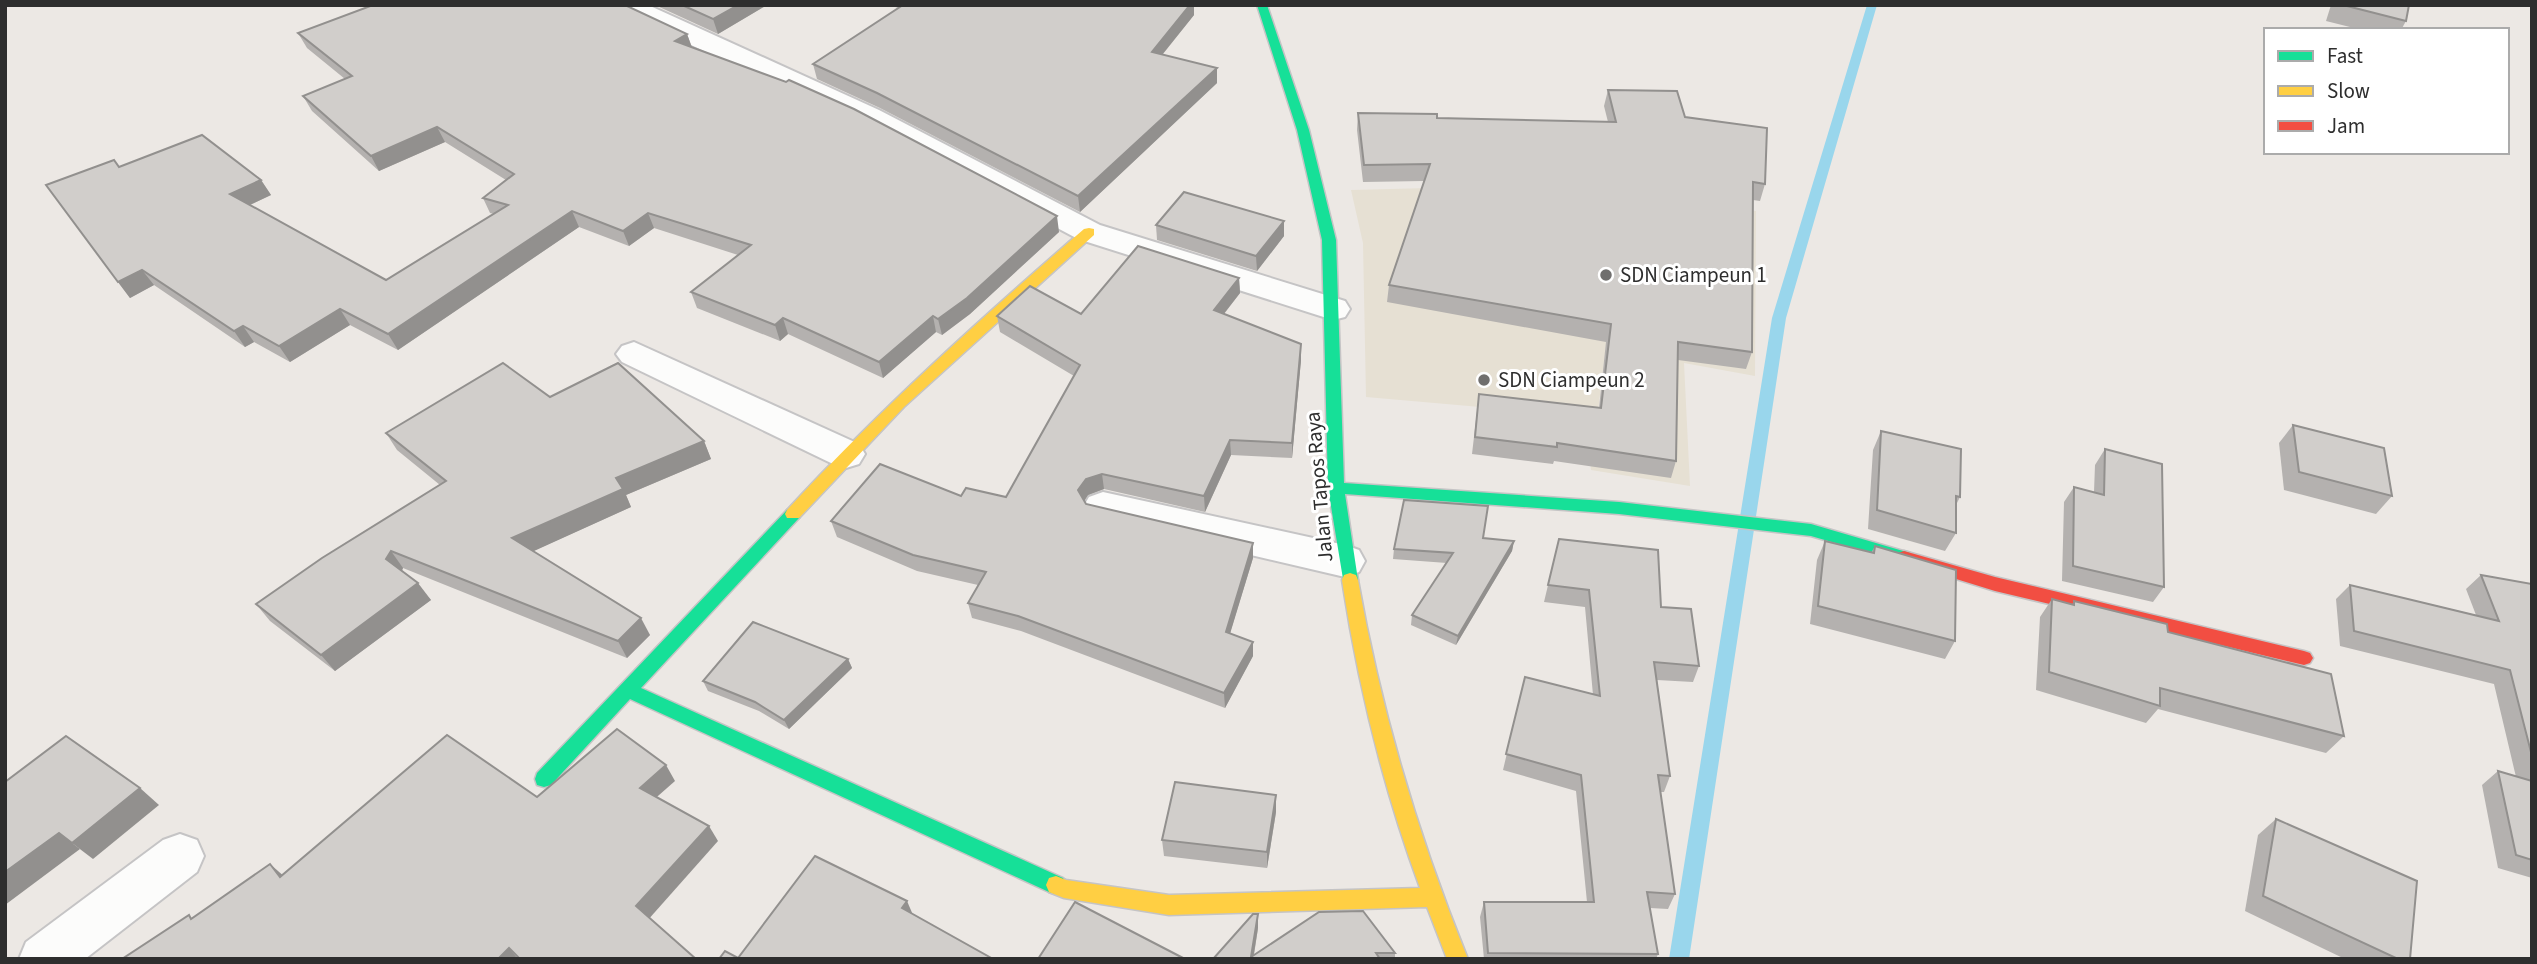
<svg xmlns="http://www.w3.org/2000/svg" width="2537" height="964" font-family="'Source Sans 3',sans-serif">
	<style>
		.education { fill: #e6e0d3; fill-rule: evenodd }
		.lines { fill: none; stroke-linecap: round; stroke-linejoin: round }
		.stream { fill: #99d6ec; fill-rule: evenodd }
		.street-casing { stroke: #c5c4c5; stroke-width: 4 }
		.fast-casing { stroke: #c5c4c5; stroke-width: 3 }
		.slow-casing { stroke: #c5c4c5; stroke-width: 3 }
		.jam-casing { stroke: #c5c4c5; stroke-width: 3 }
		.street { fill: #fcfcfb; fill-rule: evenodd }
		.fast { fill: #16e098; fill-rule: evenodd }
		.slow { fill: #ffcf43; fill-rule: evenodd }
		.jam { fill: #f24e42; fill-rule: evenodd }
		.wall { fill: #b4b1af }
		.shaded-wall { fill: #92908e }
		.building { fill: #d1cecb; stroke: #92908e; stroke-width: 2 }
		.poi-dot { fill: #706f6e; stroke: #fff; stroke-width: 2.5 }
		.labels { text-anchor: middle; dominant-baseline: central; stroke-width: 6; stroke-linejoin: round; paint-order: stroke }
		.poi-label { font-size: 21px; fill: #2e2e2e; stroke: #fff; text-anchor: start }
		.street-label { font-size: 21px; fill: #2e2e2e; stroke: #fff }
	</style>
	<rect width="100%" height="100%" fill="#ece8e4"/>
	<path class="education" d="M 1507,186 L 1624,193 L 1756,211 L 1755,376 L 1684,363 L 1690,486 L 1591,470 L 1585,416 L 1366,397 L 1363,243 L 1351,190 ZM 1611,303 L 1670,423 L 1598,411 Z"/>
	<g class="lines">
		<polygon class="stream" points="1867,5 1877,5 1786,318 1689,959 1669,959 1772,318"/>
		<g class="street-casing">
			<g id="street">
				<polygon points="613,5 648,5 879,110 1100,225 1345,301 1350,309 1345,317 1333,320 1078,239 859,122 617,11"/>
				<polygon points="634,342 859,444 865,454 859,464 846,468 833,464 622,362 616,354 622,346"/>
				<polygon points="1103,492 1345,545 1359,550 1365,561 1359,572 1345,577 1089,517 1083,507 1089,497"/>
				<polygon points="180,834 197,840 204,856 197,872 85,959 19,959 26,942 163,840"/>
			</g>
		</g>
		<g class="fast-casing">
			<g id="fast">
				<polygon points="1257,5 1267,5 1309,130 1336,240 1344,483 1619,502 1811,524 1910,553 1912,557 1910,561 1904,563 1811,536 1619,514 1345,494 1358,580 1356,585 1344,585 1328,488 1322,240 1297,130"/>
				<polygon points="793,508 799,510 801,514 799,518 641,688 1063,878 1066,885 1063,892 1056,894 1049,892 630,699 551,785 544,787 537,785 535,779 537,773 787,510"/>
			</g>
		</g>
		<g class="slow-casing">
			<g id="slow">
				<path d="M 1089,228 L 1094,229 L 1094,235 L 904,407 L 799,518 L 787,518 L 785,514 L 787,510 C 880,409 981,318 1084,229 Z"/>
				<path d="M 1350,573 L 1356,575 L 1358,580 C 1381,711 1418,836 1468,959 L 1447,959 L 1427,907 L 1169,915 L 1064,898 L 1049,892 L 1046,885 L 1049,878 L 1056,876 L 1066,880 L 1169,895 L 1420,888 C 1383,788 1358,685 1342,580 L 1344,575 Z"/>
			</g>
		</g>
		<g class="jam-casing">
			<polygon id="jam" points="1904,551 1995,577 2304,651 2310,653 2313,658 2310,663 2304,665 1995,591 1898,561 1896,557 1898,553"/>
		</g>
		<use href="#street" class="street"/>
		<use href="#fast" class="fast"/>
		<use href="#slow" class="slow"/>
		<use href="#jam" class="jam"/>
	</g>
	<g class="wall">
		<polygon points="655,5 767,5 718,34"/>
		<polygon points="888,5 1194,5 1194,15 1163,54 1217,83 1080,212 880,108 817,79 813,64 899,8"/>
		<polygon points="2331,5 2409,5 2406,21 2401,30 2362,30 2326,21"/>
		<polygon points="298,33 687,34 692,47 1059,232 970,314 942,335 936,332 883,378 788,334 780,341 697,308 691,292 738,255 654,228 629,246 579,227 398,350 350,325 290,362 254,342 245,347 154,285 130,298 118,282 119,167 261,180 271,195 250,205 386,280 494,214 490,213 483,198 506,180 445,142 379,171 312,111 303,96 345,79 307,48"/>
		<polygon points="1608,90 1685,117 1765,184 1760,201 1753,200 1752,352 1746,369 1678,360 1676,461 1671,478 1554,461 1553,464 1472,454 1479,394 1599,408 1606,342 1387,302 1389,285 1424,181 1363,182 1357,130 1358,113 1437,118 1608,122 1604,106"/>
		<polygon points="1156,225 1284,236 1257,271 1157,240"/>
		<polygon points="1239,278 1240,293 1224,314 1301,360 1292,458 1231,455 1205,512 1104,489 1088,495 1084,501 1086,504 1253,558 1230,633 1253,656 1225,708 1021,631 972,618 968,603 978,585 917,571 837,537 831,521 961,496 1006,497 1074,376 1000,332 997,316 1081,314"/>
		<polygon points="550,397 704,441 711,459 626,495 631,507 533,551 650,635 627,658 403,568 402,571 431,600 335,671 270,621 256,604 440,485 397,450 386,433"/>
		<polygon points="2293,425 2392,496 2376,514 2284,490 2279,443"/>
		<polygon points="1881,431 1960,497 1956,505 1956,533 1945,551 1868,529 1873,450"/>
		<polygon points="2105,449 2164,587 2153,602 2062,581 2064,502 2074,487 2094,492 2095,465"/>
		<polygon points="1483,538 1514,541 1512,551 1456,645 1411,625 1412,615 1447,563 1393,559 1394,549"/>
		<polygon points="1559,539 1661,607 1699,666 1693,682 1657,680 1670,776 1664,792 1660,792 1675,894 1668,909 1650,908 1658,954 1656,959 1484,959 1480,917 1484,902 1587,902 1576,791 1503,770 1525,677 1593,695 1585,607 1544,602"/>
		<polygon points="1825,541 1871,553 1875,546 1955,641 1945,659 1810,624 1817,560"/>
		<polygon points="2481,575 2532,584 2532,878 2498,868 2482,785 2498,771 2516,777 2494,684 2340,646 2336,599 2350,585 2476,615 2466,589"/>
		<polygon points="2052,599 2072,605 2074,601 2168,632 2344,736 2326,753 2158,709 2146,723 2036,690 2040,617"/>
		<polygon points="848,659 852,668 789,729 759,711 708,691 703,681"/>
		<polygon points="1276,812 1267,868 1164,856 1162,840"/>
		<polygon points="2276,819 2410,959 2345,959 2245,911 2258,835"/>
		<polygon points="1258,928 1254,955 1395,953 1395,959 1213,959"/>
	</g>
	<g class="shaded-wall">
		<polygon points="738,5 767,5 718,34 713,19"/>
		<polygon points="1190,5 1194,5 1194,15 1153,66 1152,52"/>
		<polygon points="687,34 692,48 675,41"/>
		<polygon points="1217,68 1217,83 1080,212 1078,196"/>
		<polygon points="437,127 445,142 379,171 371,156"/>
		<polygon points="261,180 271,195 241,209 230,194"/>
		<polygon points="572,211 579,227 398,350 388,334"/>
		<polygon points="648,213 654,228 629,246 623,231"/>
		<polygon points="1057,216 1059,232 970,314 942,335 938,319"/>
		<polygon points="1284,221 1284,236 1257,271 1256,256"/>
		<polygon points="142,270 154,285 130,298 118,282"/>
		<polygon points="1239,278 1240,293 1215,325 1214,310"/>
		<polygon points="340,309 350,325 290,362 279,346"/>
		<polygon points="933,316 936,332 883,378 879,362"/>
		<polygon points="783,318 788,334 780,341 775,325"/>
		<polygon points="243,326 254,342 245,347 234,331"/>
		<polygon points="1301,344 1301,360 1292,458 1292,443"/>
		<polygon points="1230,440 1231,455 1205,512 1204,496"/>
		<polygon points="704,441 711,459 626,495 631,507 523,556 512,538 616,478"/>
		<polygon points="1102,474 1104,489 1088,495 1081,506 1078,490 1086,479"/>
		<polygon points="1514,541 1512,551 1456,645 1458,636"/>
		<polygon points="1253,543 1253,558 1226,647 1226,632"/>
		<polygon points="391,551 403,568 399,576 386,559"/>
		<polygon points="418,583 431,600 335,671 321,655"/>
		<polygon points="641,618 650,635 627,658 618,641"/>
		<polygon points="1253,642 1253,656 1225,708 1224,693"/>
		<polygon points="848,659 852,668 789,729 784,720"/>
		<polygon points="666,765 675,781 650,803 640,788"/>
		<polygon points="140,788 159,805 93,859 72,843"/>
		<polygon points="1276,795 1276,812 1267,868 1267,852"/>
		<polygon points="709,826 718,841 647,921 636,906"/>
		<polygon points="59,833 80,849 5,905 5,872"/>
		<polygon points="270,864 286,878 280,877"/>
		<polygon points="907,901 913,915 902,908"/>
		<polygon points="1258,914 1258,928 1253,959 1251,959"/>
		<polygon points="509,948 518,959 498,959"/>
	</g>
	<g class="building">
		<polygon points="373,5 625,5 687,34 675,41 786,82 789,80 854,109 1057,216 967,298 938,319 933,316 879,362 783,318 775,325 691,292 751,245 648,213 623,231 572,211 388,334 340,309 279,346 243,326 234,331 142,270 118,282 46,185 114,160 119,167 202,135 261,180 230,194 386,280 508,205 483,198 514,174 437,127 371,156 303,96 352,76 298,33"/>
		<polygon points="682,5 738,5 713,19"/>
		<polygon points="903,5 1190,5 1152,52 1217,68 1078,196 877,93 813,64"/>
		<polygon points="2343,5 2409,5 2406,21"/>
		<polygon points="1608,90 1677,91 1685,117 1767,128 1765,184 1753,182 1752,352 1678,342 1676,461 1557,443 1557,447 1475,437 1479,394 1601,408 1611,324 1389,285 1430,164 1364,165 1358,113 1437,114 1437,118 1616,122"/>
		<polygon points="1184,192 1284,221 1256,256 1156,225"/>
		<polygon points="1138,246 1239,278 1214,310 1301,344 1292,443 1230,440 1204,496 1102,474 1086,479 1078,490 1086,504 1253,543 1226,632 1253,642 1224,693 1018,616 968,603 986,572 913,555 831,521 880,464 961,496 966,488 1006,497 1080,365 997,316 1030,286 1081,314"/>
		<polygon points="503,363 550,397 618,363 704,441 616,478 623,489 512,538 641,618 618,641 391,551 386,559 418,583 321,655 256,604 322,558 446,481 386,433"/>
		<polygon points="2293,425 2384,448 2392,496 2299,472"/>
		<polygon points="1881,431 1961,449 1960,497 1956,496 1956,533 1877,510"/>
		<polygon points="2105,449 2162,464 2164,587 2073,566 2074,487 2104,495"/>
		<polygon points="1404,500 1488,506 1483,538 1514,541 1458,636 1412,615 1453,553 1394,549"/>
		<polygon points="1559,539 1658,550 1661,607 1691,609 1699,666 1654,662 1670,776 1658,775 1675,894 1647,892 1658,954 1488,953 1484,902 1594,902 1581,775 1506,754 1525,677 1600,696 1589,590 1548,585"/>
		<polygon points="1825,541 1874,553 1875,546 1956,570 1955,641 1818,606"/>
		<polygon points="2481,575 2532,584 2532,756 2510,670 2354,631 2350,585 2499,621"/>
		<polygon points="2052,599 2074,605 2074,601 2167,624 2168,632 2331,674 2344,736 2160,688 2160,706 2049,672"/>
		<polygon points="753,622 848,659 784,720 755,702 703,681"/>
		<polygon points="617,729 666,765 640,788 709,826 636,906 696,959 520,959 509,948 498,959 122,959 189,915 191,919 270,864 280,877 447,735 537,797"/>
		<polygon points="66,736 140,788 72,843 59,833 5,872 5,782"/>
		<polygon points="2498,771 2532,781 2532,860 2516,855"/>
		<polygon points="1175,782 1276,795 1267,852 1162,840"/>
		<polygon points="2276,819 2417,881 2410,959 2398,959 2263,896"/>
		<polygon points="815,856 907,901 902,908 993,959 719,959 725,951 738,958"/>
		<polygon points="1075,902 1185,959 1038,959"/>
		<polygon points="1363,911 1395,953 1376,953 1380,959 1213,959 1253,914 1258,914 1251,957 1319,912"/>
	</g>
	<g class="poi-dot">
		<circle cx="1606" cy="275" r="7"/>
		<circle cx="1484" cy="380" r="7"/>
	</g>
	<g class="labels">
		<g class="poi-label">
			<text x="1620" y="275">SDN Ciampeun 1</text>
			<text x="1498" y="380">SDN Ciampeun 2</text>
		</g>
		<g class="street-label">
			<text transform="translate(1319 487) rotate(-95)">Jalan Tapos Raya</text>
		</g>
	</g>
	<rect width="2537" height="964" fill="none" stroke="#2e2e2e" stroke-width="14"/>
	<rect x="2264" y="28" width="245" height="126" fill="#ffffff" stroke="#ababab" stroke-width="2"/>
	<rect x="2278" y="51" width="35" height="10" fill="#16e098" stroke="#ababab" stroke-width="2"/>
	<text x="2327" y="63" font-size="21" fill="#2e2e2e">Fast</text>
	<rect x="2278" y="86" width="35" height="10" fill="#ffcf43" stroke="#ababab" stroke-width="2"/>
	<text x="2327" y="98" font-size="21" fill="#2e2e2e">Slow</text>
	<rect x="2278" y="121" width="35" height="10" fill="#f24e42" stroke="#ababab" stroke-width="2"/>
	<text x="2327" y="133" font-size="21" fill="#2e2e2e">Jam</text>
</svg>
